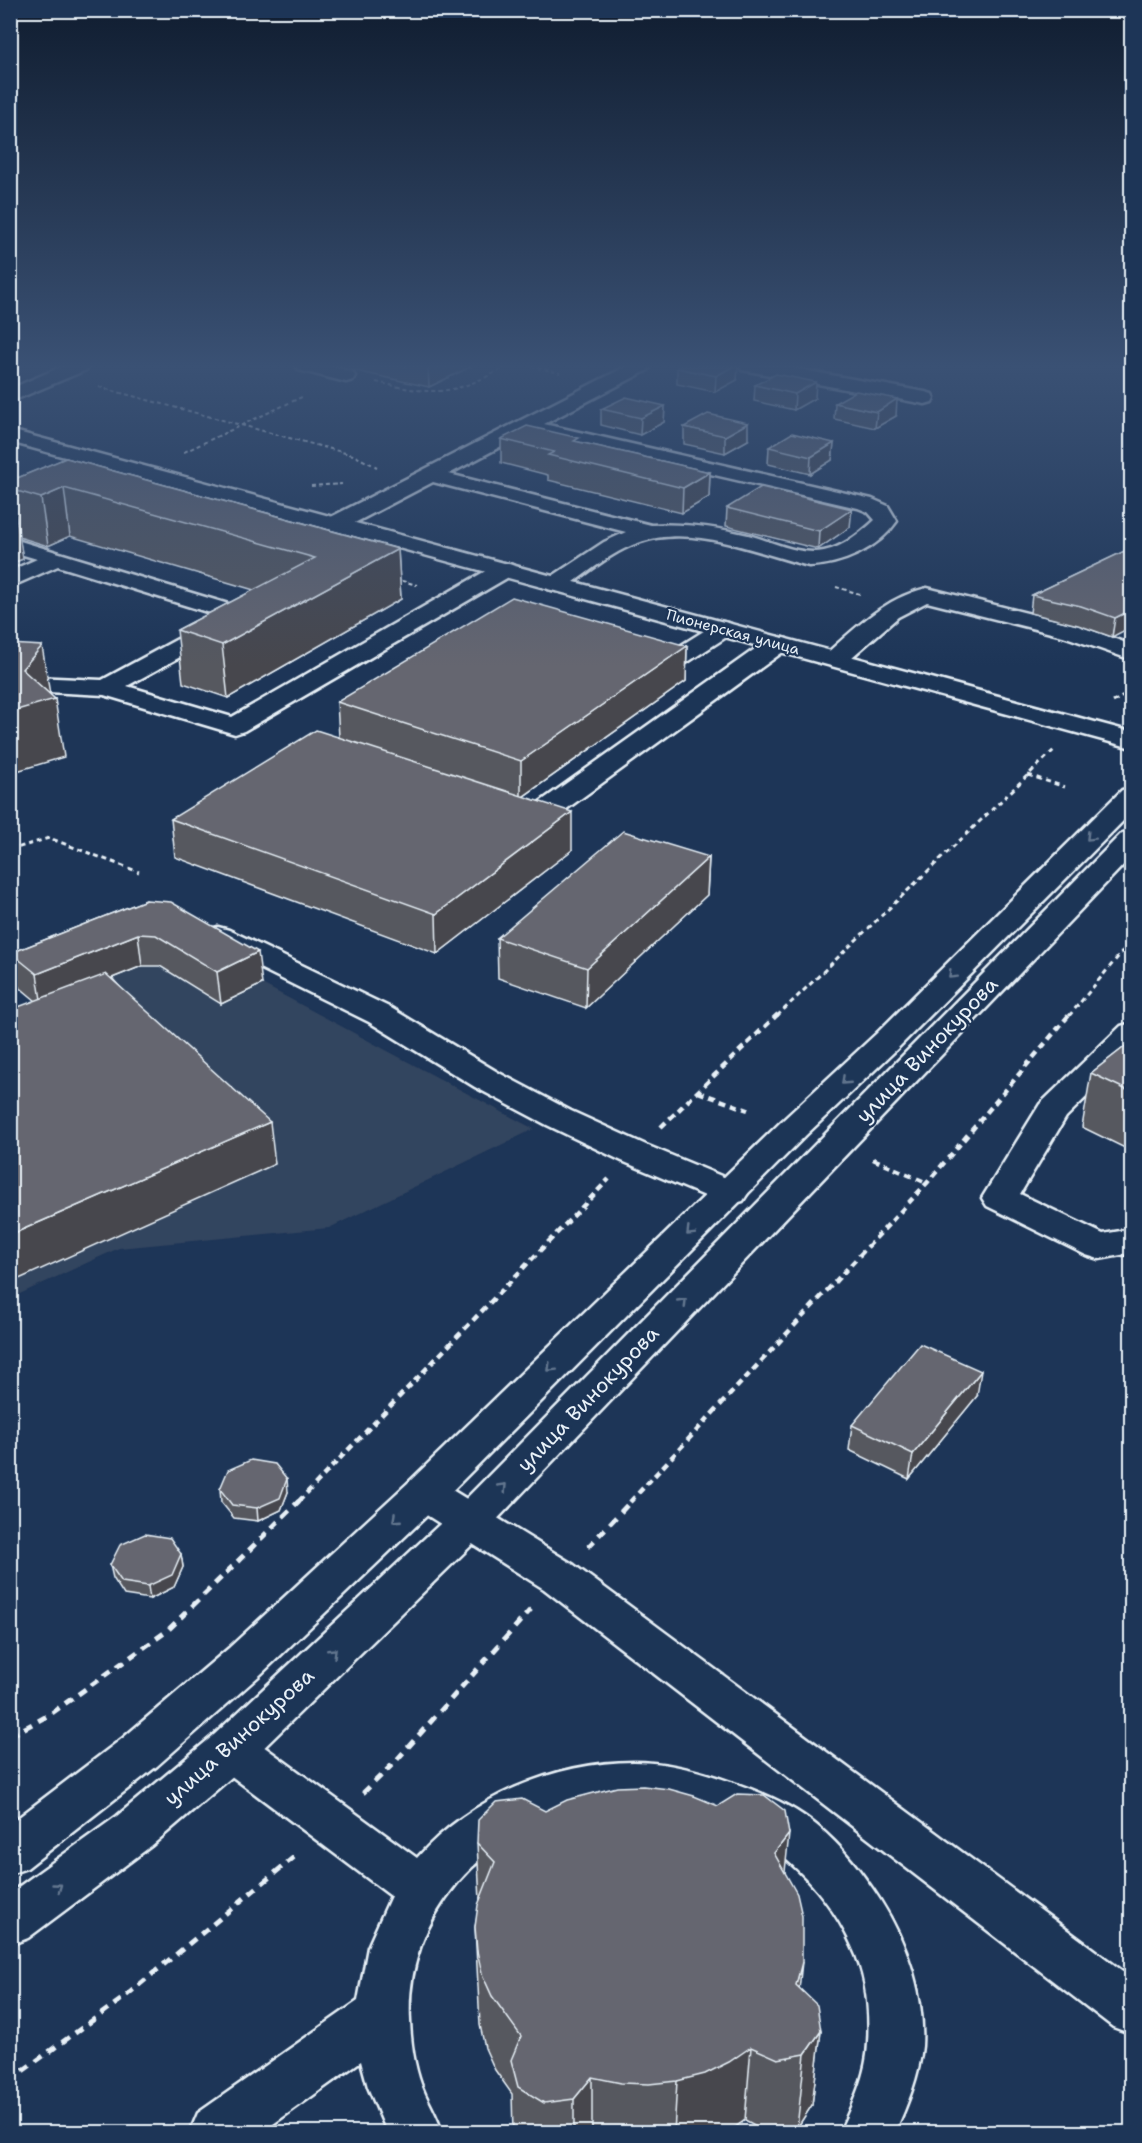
<svg xmlns="http://www.w3.org/2000/svg" width="1142" height="2143" font-family="'Shantell Sans',sans-serif">
	<style>
		.built { fill: #33445e }
		.lines { fill: none; stroke-linecap: round; stroke-linejoin: round }
		.minor-casing { stroke: #e8f1f8; stroke-width: 5 }
		.major-casing { stroke: #e8f1f8; stroke-width: 5 }
		.path-far3 { stroke: #e8f1f8; stroke-width: 2; stroke-dasharray: 4 3; stroke-linecap: butt }
		.path-far2 { stroke: #e8f1f8; stroke-width: 3; stroke-dasharray: 5 4; stroke-linecap: butt }
		.path-far1 { stroke: #e8f1f8; stroke-width: 4.5; stroke-dasharray: 7 5; stroke-linecap: butt }
		.path { stroke: #e8f1f8; stroke-width: 5; stroke-dasharray: 9 7; stroke-linecap: butt }
		.minor { fill: #1d3557; fill-rule: evenodd }
		.major { fill: #1d3557; fill-rule: evenodd }
		.wall { fill: #57585f; stroke: #e8f1f8; stroke-width: 1.5 }
		.shaded-wall { fill: #47474e; stroke: #e8f1f8; stroke-width: 1.5 }
		.building { fill: #65666f; stroke: #e8f1f8; stroke-width: 1.5 }
		.oneway { stroke: #64778f }
		.labels { text-anchor: middle; dominant-baseline: central; stroke-width: 4.5; stroke-linejoin: round; paint-order: stroke }
		.far-street-label { font-size: 15px; fill: #e8f1f8; stroke: #1d3557 }
		.near-street-label { font-size: 21px; fill: #e8f1f8; stroke: #1d3557 }
	</style>
	<rect width="100%" height="100%" fill="#1d3557"/>
	<filter id="ink" filterUnits="userSpaceOnUse"><feTurbulence type="fractalNoise" baseFrequency=".0167" numOctaves="2"/><feDisplacementMap in="SourceGraphic" scale="12" xChannelSelector="R" yChannelSelector="G"/><feConvolveMatrix kernelMatrix="1 2 1 2 8 2 1 2 1" color-interpolation-filters="sRGB"/></filter>
	<g filter="url(#ink)">
		<polygon class="built" points="142,966 160,966 221,1004 262,984 534,1129 329,1228 119,1248 11,1298 10,1020"/>
		<g class="lines">
			<g class="minor-casing">
				<g id="minor">
					<polygon points="63,366 89,366 86,370 10,402 10,389"/>
					<polygon points="296,366 330,366 353,372 355,376 353,380 346,382 299,370"/>
					<path d="M 627,366 L 651,366 L 648,370 L 544,424 L 872,499 L 888,506 L 897,521 C 878,549 842,565 809,566 C 757,553 692,523 638,543 C 611,552 588,573 564,589 L 556,591 L 548,589 L 545,584 L 548,579 L 604,542 L 626,532 L 433,482 L 343,529 L 335,530 L 327,529 L 324,524 L 327,519 ZM 528,432 L 858,508 L 868,512 L 875,520 C 861,533 844,547 824,551 C 800,556 771,541 748,535 C 715,527 684,523 651,525 L 449,474 Z"/>
					<polygon points="739,366 781,366 925,392 932,394 934,398 932,402 925,404 748,371 742,370"/>
					<polygon points="10,538 248,610 252,615 248,620 127,686 232,717 496,565 504,563 512,565 515,570 512,575 244,731 235,734 104,695 10,690 10,676 102,680 220,616 58,566 10,587 10,571 37,559 10,551"/>
					<path d="M 927,588 L 1079,626 L 1132,645 L 1132,660 L 1063,636 L 927,602 L 898,617 L 844,664 L 835,666 L 826,664 L 823,659 L 826,654 C 858,626 885,598 927,588 Z"/>
					<polygon points="723,622 731,624 735,629 731,634 677,669 668,671 659,669 656,664 659,659 715,624"/>
					<polygon points="778,637 787,639 790,644 787,649 543,826 533,828 523,826 519,820 523,814 769,639"/>
					<polygon points="218,927 229,930 391,1008 499,1073 571,1111 646,1145 743,1185 748,1193 743,1201 730,1204 717,1201 622,1161 547,1125 475,1087 369,1022 207,942 203,936 207,930"/>
					<polygon points="1132,1023 1132,1052 1066,1117 1020,1194 1103,1234 1132,1229 1132,1253 1099,1259 1086,1255 987,1206 982,1198 1040,1104 1121,1026"/>
					<polygon points="424,1477 439,1482 574,1565 1132,1978 1132,2034 1113,2027 544,1589 409,1504 403,1493 409,1482"/>
					<path d="M 231,1729 L 248,1735 L 417,1858 C 470,1798 554,1762 634,1762 C 668,1762 700,1771 731,1782 C 761,1792 792,1805 816,1825 C 843,1847 861,1871 880,1900 C 907,1942 925,1996 922,2046 C 919,2076 907,2105 895,2132 L 840,2132 C 853,2103 867,2074 868,2043 C 870,2011 866,1975 852,1946 C 824,1883 761,1826 693,1810 C 608,1790 515,1816 458,1882 C 425,1921 407,1969 410,2021 C 411,2045 415,2072 425,2094 C 431,2107 438,2119 442,2132 L 387,2132 L 368,2087 L 361,2061 L 262,2132 L 190,2132 L 198,2113 L 358,2001 L 368,1947 L 391,1896 L 214,1763 L 207,1749 L 214,1735 Z"/>
				</g>
			</g>
			<g class="major-casing">
				<g id="major">
					<polygon points="10,430 1132,732 1132,748 10,442"/>
					<polygon points="1132,788 1132,812 898,1048 806,1135 439,1504 261,1674 157,1766 27,1868 10,1874 10,1824 123,1738 229,1648 409,1482 782,1121 876,1034 1122,790"/>
					<polygon points="1132,831 1132,856 484,1533 248,1763 151,1846 28,1938 10,1945 10,1893 117,1816 214,1735 454,1511 1122,833"/>
				</g>
			</g>
			<g class="path-far3">
				<polyline points="531,366 560,373"/>
				<path d="M 376,382 C 439,396 450,396 508,366"/>
				<polyline points="99,387 353,455 377,467"/>
				<polyline points="184,452 304,396"/>
				<polyline points="10,474 20,480"/>
				<polyline points="311,486 342,484"/>
				<polyline points="395,579 417,585"/>
				<polyline points="836,587 860,594"/>
			</g>
			<g class="path-far2">
				<polyline points="1113,702 1132,691"/>
				<polyline points="1028,775 1065,787"/>
				<polyline points="10,850 49,838 139,872"/>
				<polyline points="777,1016 1054,750"/>
				<polyline points="1069,1016 1132,940"/>
			</g>
			<g class="path-far1">
				<polyline points="698,1092 748,1110"/>
				<polyline points="661,1127 778,1014"/>
				<polyline points="873,1159 927,1183"/>
				<polyline points="298,1502 609,1179"/>
				<polyline points="630,1502 927,1183 1070,1014"/>
			</g>
			<g class="path">
				<polyline points="588,1547 631,1501"/>
				<polyline points="10,1736 49,1715 167,1631 299,1501"/>
				<polyline points="363,1793 394,1763 532,1608"/>
				<polyline points="10,2080 122,1999 299,1853"/>
			</g>
			<use href="#minor" class="minor"/>
			<use href="#major" class="major"/>
		</g>
		<g class="wall">
			<polygon points="333,366 472,366 429,387"/>
			<polygon points="677,368 737,380 715,392 677,384"/>
			<polygon points="755,385 815,398 794,410 754,401"/>
			<polygon points="835,403 896,416 875,428 834,419"/>
			<polygon points="665,406 664,422 640,435 601,425 601,409"/>
			<polygon points="684,427 748,440 725,453 684,444"/>
			<polygon points="501,439 579,442 710,472 709,497 682,513 548,480 548,475 501,463"/>
			<polygon points="834,443 832,460 810,474 768,464 769,447"/>
			<polygon points="66,458 398,549 401,599 228,698 183,683 177,630 254,590 70,536 48,546 19,537 23,559 10,564 10,481"/>
			<polygon points="727,508 850,527 818,549 726,526"/>
			<polygon points="1131,548 1112,637 1078,625 1030,613 1032,595"/>
			<polygon points="687,646 686,681 523,797 572,850 437,954 175,857 171,819 339,737 337,702"/>
			<polygon points="709,857 707,895 586,1008 498,978 497,938"/>
			<polygon points="146,900 262,984 221,1004 160,966 142,966 112,978 275,1164 36,1001 17,985 11,953"/>
			<polygon points="1131,1042 1131,1151 1082,1127 1091,1073"/>
			<polygon points="977,1396 909,1479 849,1450 852,1425"/>
			<polygon points="220,1489 288,1492 281,1510 258,1521 234,1518 221,1502"/>
			<polygon points="181,1554 183,1567 174,1587 150,1599 124,1595 113,1578 110,1565"/>
			<polygon points="545,1811 785,1872 799,1988 821,2031 812,2105 797,2128 769,2133 745,2120 727,2133 513,2133 512,2094 495,2070 485,2048 480,2025 475,1927 480,1901 477,1843"/>
		</g>
		<g class="shaded-wall">
			<polygon points="428,366 472,366 429,387"/>
			<polygon points="734,366 738,366 737,380 715,392 716,376"/>
			<polygon points="816,382 815,398 794,410 795,394"/>
			<polygon points="897,399 896,416 875,428 877,412"/>
			<polygon points="665,406 664,422 640,435 641,418"/>
			<polygon points="748,423 748,440 725,453 725,436"/>
			<polygon points="834,443 832,460 810,474 811,457"/>
			<polygon points="710,472 709,497 682,513 683,488"/>
			<polygon points="64,488 70,536 48,546 41,498"/>
			<polygon points="852,509 850,527 818,549 819,531"/>
			<polygon points="15,510 23,559 10,564 10,512"/>
			<polygon points="398,549 401,599 228,698 222,645"/>
			<polygon points="1131,610 1131,627 1112,637 1115,618"/>
			<polygon points="42,646 51,700 55,699 64,757 10,773 10,712 22,669"/>
			<polygon points="687,646 686,681 521,798 521,761"/>
			<polygon points="572,812 572,850 437,954 436,914"/>
			<polygon points="709,857 707,895 586,1008 587,968"/>
			<polygon points="138,934 142,966 42,1006 37,974"/>
			<polygon points="258,952 262,984 221,1004 217,972"/>
			<polygon points="270,1122 275,1164 10,1283 10,1235"/>
			<polygon points="981,1371 977,1396 909,1479 913,1454"/>
			<polygon points="287,1479 288,1492 281,1510 258,1521 257,1508"/>
			<polygon points="181,1554 183,1567 174,1587 150,1599 148,1586"/>
			<polygon points="789,1834 781,1909 774,1853"/>
			<polygon points="802,1962 794,2037 788,2059 796,1985"/>
			<polygon points="821,2031 812,2105 797,2128 805,2054"/>
			<polygon points="751,2047 745,2120 727,2133 674,2133 677,2081"/>
			<polygon points="592,2077 592,2133 574,2133 574,2099"/>
		</g>
		<g class="building">
			<polygon points="680,366 734,366 716,376 677,368"/>
			<polygon points="776,374 816,382 795,394 755,385"/>
			<polygon points="856,391 897,399 877,412 835,403"/>
			<polygon points="626,397 665,406 641,418 601,409"/>
			<polygon points="708,414 748,423 725,436 684,427"/>
			<polygon points="527,426 579,438 574,441 710,472 683,488 548,455 554,452 501,439"/>
			<polygon points="792,433 834,443 811,457 769,447"/>
			<polygon points="66,458 398,549 222,645 177,630 315,558 64,488 41,498 10,489 10,481"/>
			<polygon points="761,487 852,509 819,531 727,508"/>
			<polygon points="1131,548 1131,610 1115,618 1081,606 1032,595"/>
			<polygon points="512,597 687,646 521,761 337,702"/>
			<polygon points="10,644 42,646 22,669 55,699 10,712"/>
			<polygon points="316,730 572,812 436,914 171,819"/>
			<polygon points="623,831 709,857 587,968 497,938"/>
			<polygon points="146,900 171,902 258,952 217,972 156,935 138,934 37,974 11,953"/>
			<polygon points="106,974 270,1122 10,1235 10,1010"/>
			<polygon points="1131,1042 1131,1092 1091,1073"/>
			<polygon points="920,1344 981,1371 913,1454 852,1425"/>
			<polygon points="251,1460 275,1464 287,1479 280,1498 257,1508 232,1505 220,1489 228,1470"/>
			<polygon points="145,1534 170,1538 181,1554 172,1575 148,1586 122,1582 110,1565 120,1545"/>
			<polygon points="643,1786 669,1789 694,1796 718,1806 737,1794 764,1795 785,1811 789,1834 774,1853 797,1894 802,1916 802,1962 796,1985 817,2005 821,2031 805,2054 778,2059 751,2047 729,2062 705,2074 677,2081 649,2084 621,2083 592,2077 574,2099 544,2103 518,2087 511,2060 521,2036 492,1996 482,1974 477,1951 475,1927 478,1905 495,1862 477,1843 478,1820 496,1802 522,1799 545,1811 567,1800 617,1787"/>
		</g>
		<defs><path id="oneway-chevron" d="M-2-3.5L2.5 0L-2 3.5" fill="none" stroke-width="1.6" stroke-linecap="round" stroke-linejoin="round" transform="scale(1.5)"/></defs>
		<g class="oneway">
			<use href="#oneway-chevron" transform="translate(1090 837) rotate(135)"/>
			<use href="#oneway-chevron" transform="translate(952 975) rotate(135)"/>
			<use href="#oneway-chevron" transform="translate(845 1081) rotate(137)"/>
			<use href="#oneway-chevron" transform="translate(690 1232) rotate(135)"/>
			<use href="#oneway-chevron" transform="translate(683 1302) rotate(-46)"/>
			<use href="#oneway-chevron" transform="translate(551 1368) rotate(135)"/>
			<use href="#oneway-chevron" transform="translate(503 1487) rotate(-46)"/>
			<use href="#oneway-chevron" transform="translate(396 1519) rotate(137)"/>
			<use href="#oneway-chevron" transform="translate(333 1652) rotate(-44)"/>
			<use href="#oneway-chevron" transform="translate(58 1887) rotate(-36)"/>
		</g>
	</g>
	<linearGradient id="sky" x2="0" y2="1"><stop stop-color="#101d30"/><stop offset="0.55" stop-color="#3a5174"/><stop offset="1" stop-color="#3a5174" stop-opacity="0"/></linearGradient>
	<rect width="1142" height="666" fill="url(#sky)"/>
	<g class="labels">
		<g class="far-street-label">
			<text transform="translate(733 632) rotate(15)">Пионерская улица</text>
		</g>
		<g class="near-street-label">
			<text transform="translate(927 1050) rotate(-46)">улица Винокурова</text>
			<text transform="translate(588 1399) rotate(-46)">улица Винокурова</text>
			<text transform="translate(239 1737) rotate(-42)">улица Винокурова</text>
		</g>
	</g>
	<rect width="1142" height="2143" fill="none" stroke="#1d3557" stroke-width="36"/>
	<rect x="18" y="18" width="1106" height="2107" fill="none" stroke="#e8f1f8" stroke-width="2" filter="url(#ink)"/>
</svg>
